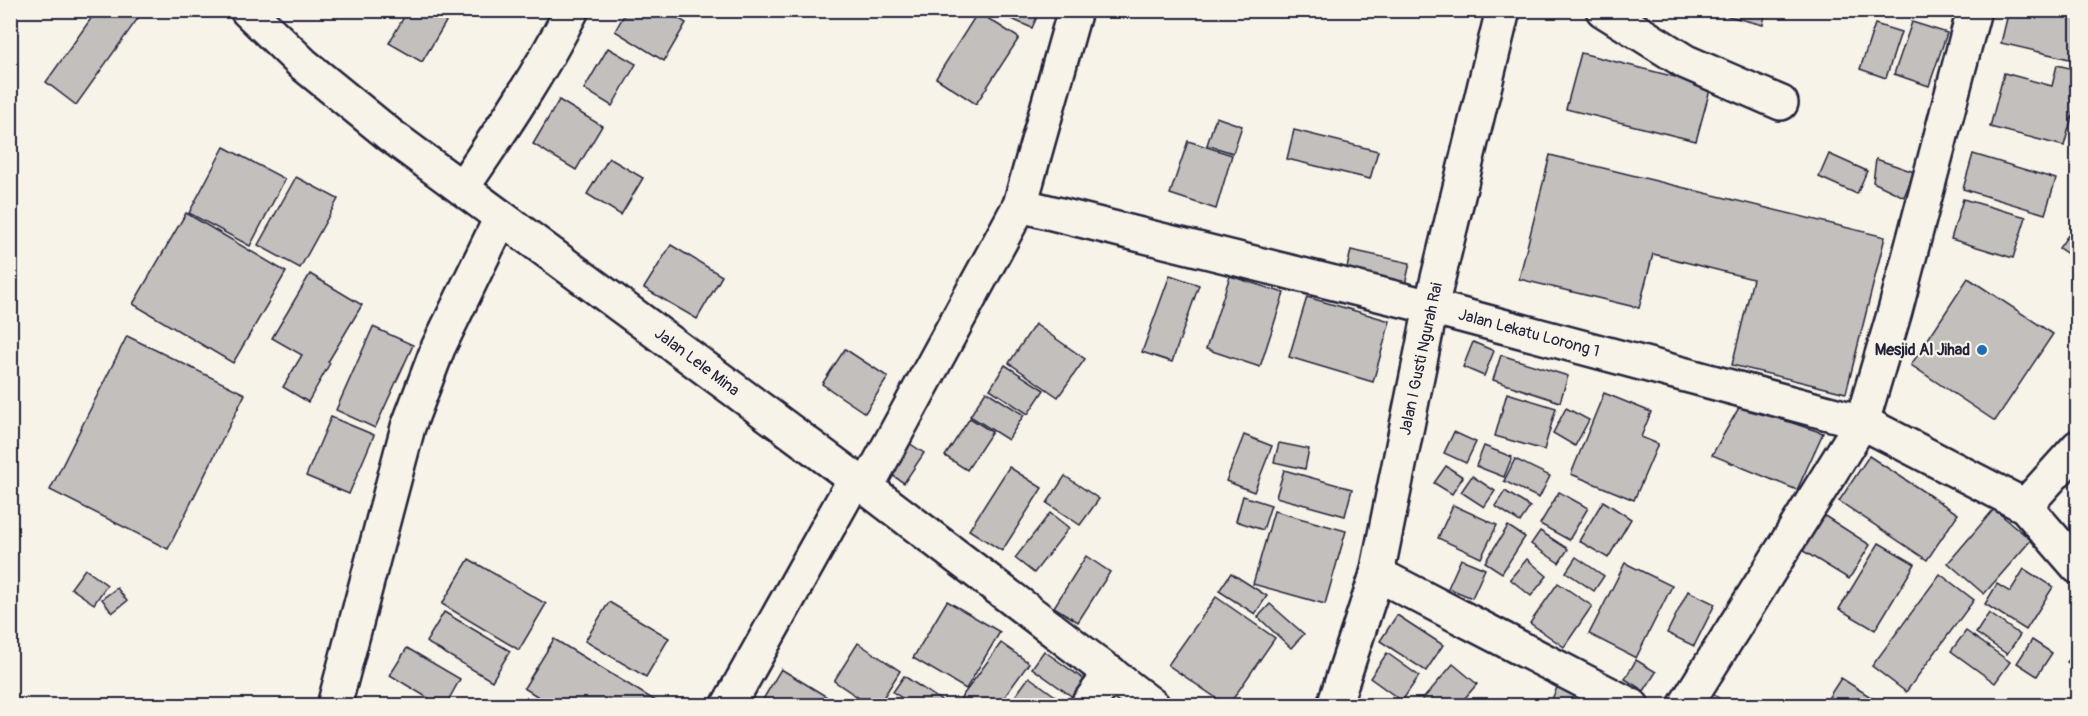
<svg xmlns="http://www.w3.org/2000/svg" width="2088" height="716" font-family="Pangolin,sans-serif">
	<style>
		.building { fill: #c2bfbd; stroke: #22223b; stroke-width: 1.5 }
		.lines { fill: none; stroke-linecap: round; stroke-linejoin: round }
		.minor-casing { stroke: #22223b; stroke-width: 38 }
		.major-casing { stroke: #22223b; stroke-width: 38 }
		.minor { stroke: #f7f3e8; stroke-width: 33 }
		.major { stroke: #f7f3e8; stroke-width: 33 }
		.poi-dot { fill: #1f6fb2; stroke: #f7f3e8; stroke-width: 2 }
		.labels { text-anchor: middle; dominant-baseline: central; stroke-width: 4.5; stroke-linejoin: round; paint-order: stroke }
		.street-label { font-size: 16px; fill: #22223b; stroke: #f7f3e8 }
		.poi-label { font-size: 16px; font-weight: bold; fill: #22223b; stroke: #f7f3e8; text-anchor: end }
	</style>
	<rect width="100%" height="100%" fill="#f7f3e8"/>
	<filter id="ink" filterUnits="userSpaceOnUse"><feTurbulence type="fractalNoise" baseFrequency=".0167" numOctaves="2"/><feDisplacementMap in="SourceGraphic" scale="12" xChannelSelector="R" yChannelSelector="G"/><feConvolveMatrix kernelMatrix="1 2 1 2 8 2 1 2 1" color-interpolation-filters="sRGB"/></filter>
	<g filter="url(#ink)">
		<g class="building">
			<polygon points="97,10 136,10 141,14 76,105 46,82"/>
			<polygon points="408,10 453,10 422,62 389,43"/>
			<polygon points="627,10 665,10 686,23 664,61 615,31"/>
			<polygon points="991,10 1040,10 1032,28"/>
			<polygon points="1705,10 1766,10 1763,25"/>
			<polygon points="2009,10 2078,10 2078,61 2001,43"/>
			<polygon points="978,12 1019,38 976,104 936,78"/>
			<polygon points="1912,22 1947,33 1929,86 1894,74"/>
			<polygon points="1875,24 1901,32 1886,78 1860,69"/>
			<polygon points="608,48 636,64 612,106 584,89"/>
			<polygon points="1581,53 1711,86 1696,141 1566,109"/>
			<polygon points="2057,65 2078,70 2078,110 2074,109 2064,146 1990,127 2004,73 2052,86"/>
			<polygon points="559,100 602,126 576,170 533,144"/>
			<polygon points="1216,117 1242,126 1233,153 1207,145"/>
			<polygon points="1294,130 1378,151 1370,179 1287,159"/>
			<polygon points="1188,141 1232,155 1216,209 1170,194"/>
			<polygon points="224,147 285,179 250,246 189,213"/>
			<polygon points="1829,154 1867,171 1857,194 1819,177"/>
			<polygon points="1973,154 2056,179 2045,214 1963,189"/>
			<polygon points="1550,155 1885,237 1846,393 1732,365 1753,279 1653,254 1639,308 1519,279"/>
			<polygon points="609,158 643,178 621,215 587,194"/>
			<polygon points="1876,159 1914,172 1904,197 1873,182"/>
			<polygon points="296,177 338,199 300,268 258,245"/>
			<polygon points="1963,199 2026,217 2013,258 1951,239"/>
			<polygon points="186,213 286,272 233,363 133,304"/>
			<polygon points="2078,221 2078,261 2059,248"/>
			<polygon points="671,245 722,276 697,319 644,288"/>
			<polygon points="1351,250 1410,263 1404,289 1345,277"/>
			<polygon points="310,274 362,305 328,362 330,363 308,402 283,387 302,355 272,338"/>
			<polygon points="1170,275 1199,285 1172,362 1142,352"/>
			<polygon points="1230,276 1284,293 1260,367 1206,349"/>
			<polygon points="1968,278 2053,334 1995,421 1911,365"/>
			<polygon points="1307,297 1390,321 1373,382 1289,357"/>
			<polygon points="1035,324 1085,359 1058,397 1009,363"/>
			<polygon points="373,327 413,345 375,428 336,410"/>
			<polygon points="127,336 245,394 168,549 50,490"/>
			<polygon points="1473,342 1494,351 1484,376 1463,367"/>
			<polygon points="845,349 888,377 865,413 822,384"/>
			<polygon points="1501,355 1568,376 1560,402 1493,380"/>
			<polygon points="1005,365 1044,390 1028,414 990,389"/>
			<polygon points="986,391 1024,415 1008,440 970,416"/>
			<polygon points="1507,393 1556,408 1544,450 1495,436"/>
			<polygon points="1604,393 1651,412 1641,437 1658,444 1634,500 1571,474"/>
			<polygon points="1740,406 1823,433 1797,490 1712,455"/>
			<polygon points="1566,408 1589,420 1575,446 1553,433"/>
			<polygon points="331,417 374,435 349,494 306,476"/>
			<polygon points="970,418 992,432 967,470 945,456"/>
			<polygon points="1454,432 1476,442 1466,463 1444,453"/>
			<polygon points="1244,435 1272,446 1254,492 1226,481"/>
			<polygon points="906,441 924,453 904,483 887,472"/>
			<polygon points="1279,443 1309,449 1305,469 1274,462"/>
			<polygon points="1484,446 1512,457 1504,477 1476,466"/>
			<polygon points="1869,456 1958,514 1927,560 1839,501"/>
			<polygon points="1515,459 1550,476 1539,498 1504,481"/>
			<polygon points="1446,466 1463,477 1452,494 1434,483"/>
			<polygon points="1009,467 1042,488 1002,551 969,530"/>
			<polygon points="1284,470 1352,489 1345,516 1276,497"/>
			<polygon points="1065,476 1099,499 1080,525 1047,503"/>
			<polygon points="1472,476 1495,491 1484,507 1461,492"/>
			<polygon points="1505,491 1530,507 1520,522 1495,506"/>
			<polygon points="1559,492 1588,508 1569,540 1540,524"/>
			<polygon points="1243,496 1271,505 1263,530 1236,521"/>
			<polygon points="1603,501 1631,519 1608,558 1579,541"/>
			<polygon points="1453,505 1497,525 1481,558 1438,538"/>
			<polygon points="1994,509 2031,540 1984,594 1948,563"/>
			<polygon points="1274,511 1346,531 1325,604 1253,584"/>
			<polygon points="1817,511 1870,545 1849,579 1795,546"/>
			<polygon points="1050,513 1069,528 1034,573 1015,558"/>
			<polygon points="1508,526 1525,537 1502,573 1485,562"/>
			<polygon points="1540,531 1568,549 1559,563 1531,544"/>
			<polygon points="1879,543 1915,564 1875,630 1839,609"/>
			<polygon points="1086,556 1110,572 1078,622 1054,607"/>
			<polygon points="1576,557 1604,576 1594,591 1566,572"/>
			<polygon points="469,559 546,604 519,650 442,604"/>
			<polygon points="1461,559 1485,569 1472,598 1448,588"/>
			<polygon points="1527,559 1547,576 1531,596 1510,579"/>
			<polygon points="1625,563 1672,586 1636,658 1589,634"/>
			<polygon points="85,569 107,585 94,604 71,588"/>
			<polygon points="2024,569 2053,587 2026,630 1985,604 1997,584 2010,592"/>
			<polygon points="1231,573 1267,596 1255,614 1219,591"/>
			<polygon points="1940,574 1974,600 1906,692 1872,666"/>
			<polygon points="1558,583 1592,606 1564,647 1530,623"/>
			<polygon points="117,588 127,601 112,613 102,599"/>
			<polygon points="1688,591 1715,604 1694,646 1667,633"/>
			<polygon points="1216,597 1275,638 1228,706 1168,665"/>
			<polygon points="947,601 1000,632 966,689 913,658"/>
			<polygon points="609,602 669,638 646,677 585,641"/>
			<polygon points="1270,604 1304,634 1291,648 1258,617"/>
			<polygon points="444,612 510,651 492,681 426,642"/>
			<polygon points="1989,613 2020,635 2007,654 1976,633"/>
			<polygon points="1397,615 1443,645 1426,671 1380,641"/>
			<polygon points="1966,631 2010,662 1995,683 1951,651"/>
			<polygon points="554,639 664,706 553,706 524,688"/>
			<polygon points="2032,640 2052,653 2037,676 2017,663"/>
			<polygon points="858,643 900,671 878,706 871,706 834,681"/>
			<polygon points="1001,643 1029,663 998,706 955,706"/>
			<polygon points="407,648 460,679 445,706 441,706 390,675"/>
			<polygon points="2078,650 2078,671 2067,662"/>
			<polygon points="1044,651 1089,683 1077,700 1032,668"/>
			<polygon points="1387,653 1419,676 1402,701 1370,678"/>
			<polygon points="1636,660 1656,672 1644,691 1625,679"/>
			<polygon points="1453,664 1477,684 1458,706 1417,706"/>
			<polygon points="781,669 842,706 759,706"/>
			<polygon points="904,676 945,703 944,706 914,706 893,692"/>
			<polygon points="1029,677 1069,706 1008,706"/>
			<polygon points="1841,678 1877,701 1874,706 1823,706"/>
			<polygon points="1559,683 1617,706 1549,706"/>
			<polygon points="1710,692 1730,706 1702,706"/>
			<polygon points="1756,698 1769,706 1752,706"/>
		</g>
		<g class="lines">
			<g class="minor-casing">
				<g id="minor">
					<polyline points="247,10 303,64 390,135 855,479 1153,706"/>
					<polyline points="1603,10 1686,62 1781,103"/>
					<path d="M 462,188 C 501,131 540,73 572,10"/>
					<polyline points="1020,205 1431,307 1862,422 2025,506 2078,567"/>
					<polyline points="866,488 1020,205 1075,10"/>
					<polyline points="2025,506 2078,447"/>
					<polyline points="1377,574 1632,706"/>
					<polyline points="334,706 408,427 438,348 501,218"/>
					<polyline points="728,706 855,479"/>
					<polyline points="1087,706 1111,673"/>
					<polyline points="1685,706 1862,422 1895,311 1974,10"/>
				</g>
			</g>
			<g class="major-casing">
				<polyline id="major" points="1334,706 1377,574 1431,307 1503,10"/>
			</g>
			<use href="#minor" class="minor"/>
			<use href="#major" class="major"/>
		</g>
	</g>
	<circle class="poi-dot" cx="1982" cy="350" r="6"/>
	<g class="labels">
		<g class="street-label">
			<text transform="translate(1529 333) rotate(15)">Jalan Lekatu Lorong 1</text>
			<text transform="translate(1421 359) rotate(-78)">Jalan I Gusti Ngurah Rai</text>
			<text transform="translate(697 362) rotate(37)">Jalan Lele Mina</text>
		</g>
		<g class="poi-label">
			<text x="1970" y="350">Mesjid Al Jihad</text>
		</g>
	</g>
	<rect width="2088" height="716" fill="none" stroke="#f7f3e8" stroke-width="36"/>
	<rect x="18" y="18" width="2052" height="680" fill="none" stroke="#22223b" stroke-width="2" filter="url(#ink)"/>
</svg>
